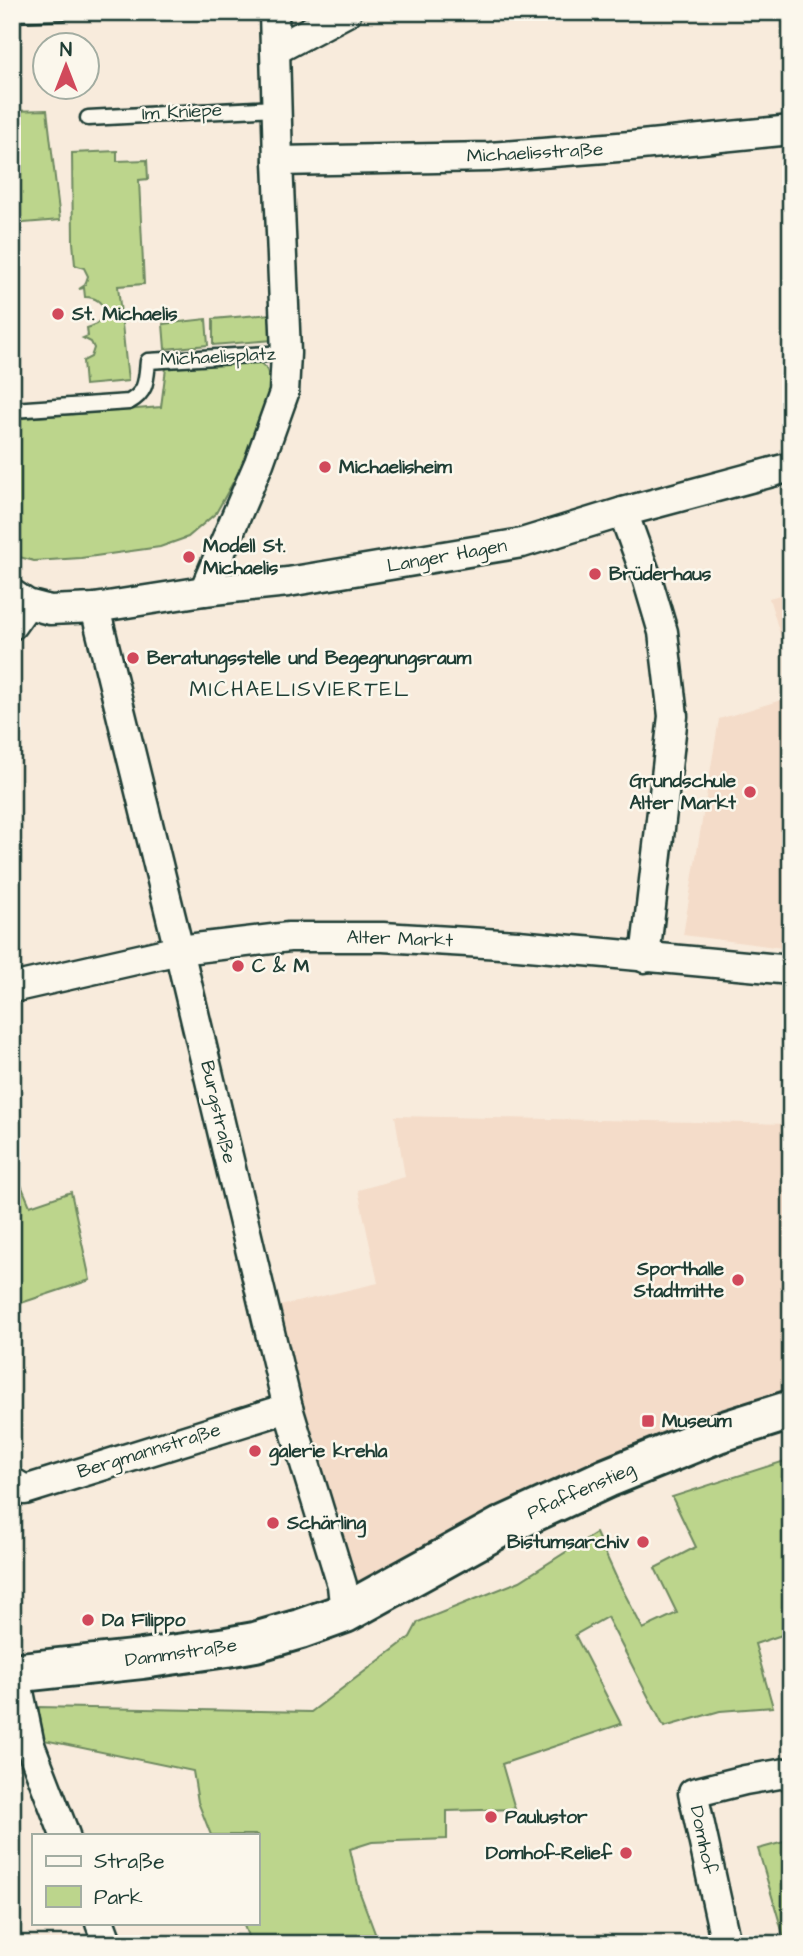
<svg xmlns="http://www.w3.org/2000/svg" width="803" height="1956" font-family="'Architects Daughter',sans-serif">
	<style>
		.built { fill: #f4dcc9 }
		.green { fill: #bcd58c; stroke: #6e8960; stroke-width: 2 }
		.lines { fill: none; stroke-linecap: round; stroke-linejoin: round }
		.lane-casing { stroke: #1f3d34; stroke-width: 19 }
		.street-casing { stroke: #1f3d34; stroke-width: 33 }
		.secondary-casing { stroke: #1f3d34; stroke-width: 44 }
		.lane { stroke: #fbf7ec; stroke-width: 14 }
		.street { stroke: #fbf7ec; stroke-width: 28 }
		.secondary { stroke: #fbf7ec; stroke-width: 38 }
		.poi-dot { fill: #d1495b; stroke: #fbf7ec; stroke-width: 2.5 }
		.labels { text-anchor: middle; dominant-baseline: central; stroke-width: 5; stroke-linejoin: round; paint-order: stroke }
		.street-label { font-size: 19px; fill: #1f3d34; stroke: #fbf7ec }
		.poi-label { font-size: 19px; font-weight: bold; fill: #1f3d34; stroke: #fbf7ec; text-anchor: start }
		.neighbourhood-label { font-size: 21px; letter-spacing: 2px; fill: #1f3d34; stroke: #fbf7ec }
	</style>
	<rect width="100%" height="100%" fill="#f8ebdc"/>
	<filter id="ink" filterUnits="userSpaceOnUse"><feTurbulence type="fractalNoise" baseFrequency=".0143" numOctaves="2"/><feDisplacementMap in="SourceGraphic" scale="14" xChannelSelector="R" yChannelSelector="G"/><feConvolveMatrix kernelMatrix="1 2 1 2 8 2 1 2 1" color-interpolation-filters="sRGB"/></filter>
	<g filter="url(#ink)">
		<g class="built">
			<polygon points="791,592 791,670 769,598"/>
			<polygon points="791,697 791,949 683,935 719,719"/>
			<polygon points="395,1116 791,1124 791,1425 723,1441 348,1605 267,1309 378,1283 358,1190 405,1177"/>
		</g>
		<g class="green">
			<polygon points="47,110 60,220 12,224 12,111"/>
			<path d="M 117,151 L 117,161 L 147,160 L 148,179 L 139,180 L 144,284 L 118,286 L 128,381 L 85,385 L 83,361 L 91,357 L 94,348 L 91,342 L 83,338 L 88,336 L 87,328 C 110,322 108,297 85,297 L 84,288 L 79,289 L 85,285 L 88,276 L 84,268 L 75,265 L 73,242 L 72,153 Z"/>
			<polygon points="271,314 273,340 213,345 213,319"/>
			<polygon points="206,319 208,345 165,349 163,324"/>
			<polygon points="241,359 257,360 266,368 271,381 267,401 247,457 216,513 188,537 160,547 81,558 34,561 12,555 12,419 161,407 166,368"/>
			<polygon points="15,1171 30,1206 71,1192 90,1280 12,1306 12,1172"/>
			<polygon points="791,1459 791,1632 755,1644 773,1707 720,1711 664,1727 607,1617 575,1635 621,1724 502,1764 515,1809 447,1811 447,1839 372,1842 350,1849 360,1893 379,1944 251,1944 243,1923 257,1923 257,1835 211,1835 198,1802 193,1771 44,1740 38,1707 311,1712 410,1637 418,1622 520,1581 596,1533 617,1579 643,1629 677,1613 655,1568 696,1547 672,1497"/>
			<polygon points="791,1840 791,1943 786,1944 758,1849"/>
		</g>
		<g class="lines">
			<g class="lane-casing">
				<g id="lane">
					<polyline points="12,14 62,12"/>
					<polyline points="88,118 276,108"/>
					<path d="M 12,410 L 129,402 C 147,392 146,380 148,361 L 286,353"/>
				</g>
			</g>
			<g class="street-casing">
				<g id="street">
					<polyline points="275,50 347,12"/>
					<polyline points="278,161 490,157 631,146 791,130"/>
					<polyline points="623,512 647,578 663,632 673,716 645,958"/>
					<polyline points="204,591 259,463 284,393 286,353 278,161 274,12"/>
					<polyline points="12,594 27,604 50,610 95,608 204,591 288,582 522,543 623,512 791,467"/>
					<polyline points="95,608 179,950 288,1408 342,1585 345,1613"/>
					<polyline points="12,625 27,604"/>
					<polyline points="12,988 179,950 289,937 383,937 518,945 791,970"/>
					<polyline points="12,1482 25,1490 288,1408"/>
					<polyline points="15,1672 30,1745 65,1835"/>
					<polyline points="100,1923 108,1944"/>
					<polyline points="726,1944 693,1793 745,1780 791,1772"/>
				</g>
			</g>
			<g class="secondary-casing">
				<polyline id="secondary" points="12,1673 142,1659 227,1647 255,1642 300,1629 345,1613 501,1527 607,1478 718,1433 791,1410"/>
			</g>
			<use href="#lane" class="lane"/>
			<use href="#street" class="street"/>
			<use href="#secondary" class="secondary"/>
		</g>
	</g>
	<g class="poi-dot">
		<circle cx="58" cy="314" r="7"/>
		<circle cx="325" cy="467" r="7"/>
		<circle cx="189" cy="557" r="7"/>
		<circle cx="595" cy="574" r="7"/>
		<circle cx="133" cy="658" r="7"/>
		<circle cx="750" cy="792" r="7"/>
		<circle cx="238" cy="966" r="7"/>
		<circle cx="738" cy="1280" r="7"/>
		<rect x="641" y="1414" width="14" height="14" rx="3.5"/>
		<circle cx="255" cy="1451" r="7"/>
		<circle cx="273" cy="1523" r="7"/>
		<circle cx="643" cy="1542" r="7"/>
		<circle cx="88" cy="1620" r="7"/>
		<circle cx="491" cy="1817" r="7"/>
		<circle cx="626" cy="1853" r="7"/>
	</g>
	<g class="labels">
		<g class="street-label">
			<text transform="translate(182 112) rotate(-3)">Im Kniepe</text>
			<text transform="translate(535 153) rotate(-3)">Michaelisstraße</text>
			<text transform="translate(218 357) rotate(-3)">Michaelisplatz</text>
			<text transform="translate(447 556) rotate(-10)">Langer Hagen</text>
			<text transform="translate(400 939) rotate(2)">Alter Markt</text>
			<text transform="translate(218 1112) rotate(77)">Burgstraße</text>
			<text transform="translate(149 1451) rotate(-17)">Bergmannstraße</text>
			<text transform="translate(581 1491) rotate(-24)">Pfaffenstieg</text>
			<text transform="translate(181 1653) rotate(-8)">Dammstraße</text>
			<text transform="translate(703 1840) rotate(78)">Domhof</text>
		</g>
		<g class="poi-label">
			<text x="72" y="314">St. Michaelis</text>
			<text x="339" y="467">Michaelisheim</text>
			<text x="203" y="546">Modell St.<tspan x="203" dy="22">Michaelis</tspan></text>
			<text x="609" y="574">Brüderhaus</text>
			<text x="147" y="658">Beratungsstelle und Begegnungsraum</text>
			<text x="736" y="781" text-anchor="end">Grundschule<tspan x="736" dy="22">Alter Markt</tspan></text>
			<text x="252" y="966">C &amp; M</text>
			<text x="724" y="1269" text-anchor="end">Sporthalle<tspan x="724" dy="22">Stadtmitte</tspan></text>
			<text x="662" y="1421">Museum</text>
			<text x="269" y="1451">galerie krehla</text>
			<text x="287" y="1523">Schärling</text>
			<text x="629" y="1542" text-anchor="end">Bistumsarchiv</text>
			<text x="102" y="1620">Da Filippo</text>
			<text x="505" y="1817">Paulustor</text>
			<text x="612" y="1853" text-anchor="end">Domhof-Relief</text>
		</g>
		<g class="neighbourhood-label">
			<text x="300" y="689">MICHAELISVIERTEL</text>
		</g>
	</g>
	<rect width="803" height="1956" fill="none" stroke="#fbf7ec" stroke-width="42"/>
	<rect x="21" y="21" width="761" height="1914" fill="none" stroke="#1f3d34" stroke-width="2.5" filter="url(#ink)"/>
	<rect x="32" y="1834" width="228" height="91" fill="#fbf7ec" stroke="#a3ada2" stroke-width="2"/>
	<rect x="46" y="1856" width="35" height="10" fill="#fbf7ec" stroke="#a3ada2" stroke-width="2"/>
	<text x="94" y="1868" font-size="21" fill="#1f3d34">Straße</text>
	<rect x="46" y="1886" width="35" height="21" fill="#bcd58c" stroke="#a3ada2" stroke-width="2"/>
	<text x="94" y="1904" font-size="21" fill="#1f3d34">Park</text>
	<g transform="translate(66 66)"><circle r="33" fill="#fbf7ec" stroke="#a3ada2" stroke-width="2"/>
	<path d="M0-5L12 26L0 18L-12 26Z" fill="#d1495b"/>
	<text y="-10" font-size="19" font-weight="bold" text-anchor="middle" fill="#1f3d34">N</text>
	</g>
</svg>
